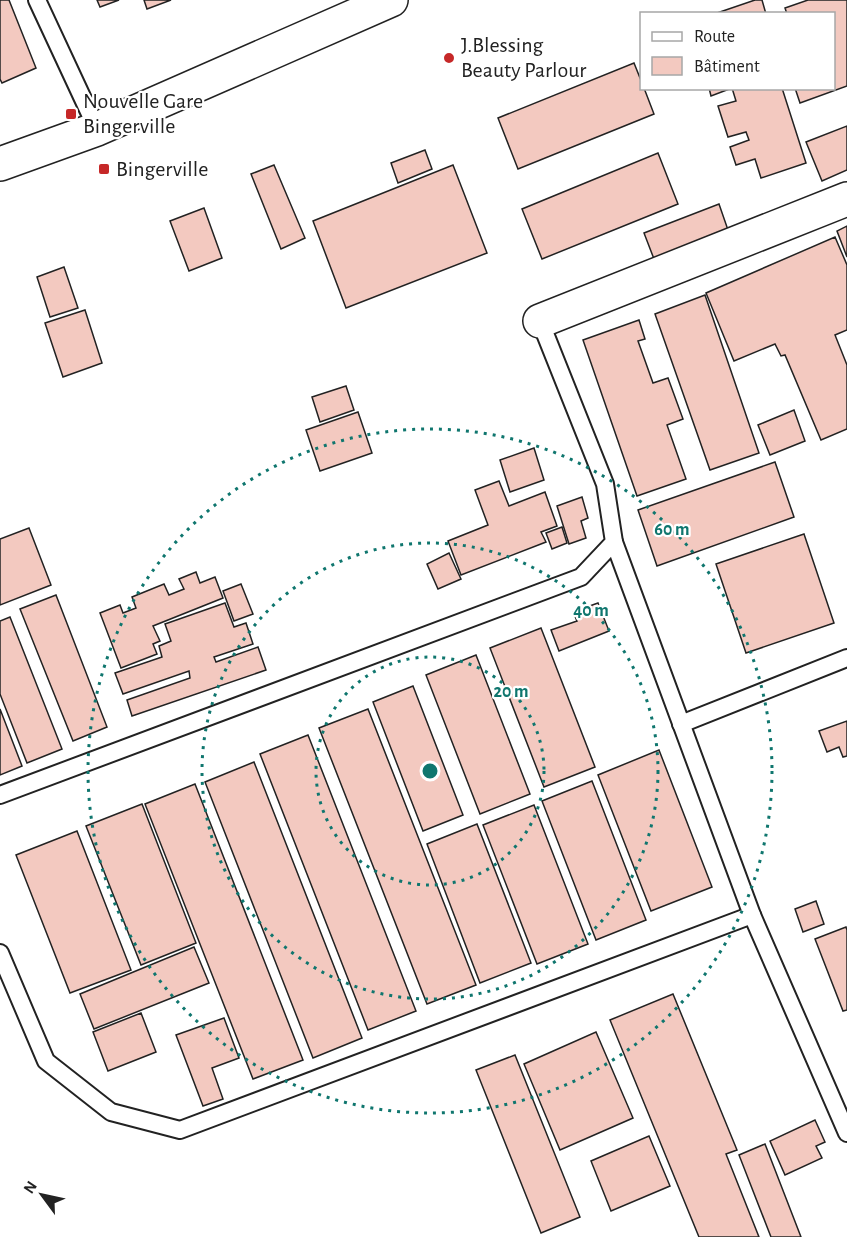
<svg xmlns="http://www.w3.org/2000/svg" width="847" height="1237" font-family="'Alegreya Sans',sans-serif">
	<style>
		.building { fill: #f3c9c0; stroke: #222; stroke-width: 1.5 }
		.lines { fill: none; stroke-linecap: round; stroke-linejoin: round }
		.service-casing { stroke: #222; stroke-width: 20 }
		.minor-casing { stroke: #222; stroke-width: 36 }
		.secondary-casing { stroke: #222; stroke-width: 36 }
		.service { stroke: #fff; stroke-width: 16 }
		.minor { stroke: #fff; stroke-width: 33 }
		.secondary { stroke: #fff; stroke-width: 33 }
		.ring { fill: none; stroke: #0f766e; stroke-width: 3; stroke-dasharray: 3 6 }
		.poi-dot { fill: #c62828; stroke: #fff; stroke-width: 2 }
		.labels { text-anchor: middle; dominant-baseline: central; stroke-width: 4.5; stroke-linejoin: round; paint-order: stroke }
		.poi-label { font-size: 22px; fill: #222; stroke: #fff; text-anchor: start }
		.centre { fill: #0f766e; stroke: #fff; stroke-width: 3 }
		.ring-label { font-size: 18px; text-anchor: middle; font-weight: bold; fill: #0f766e; stroke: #fff; stroke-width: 4.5; stroke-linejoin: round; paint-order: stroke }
	</style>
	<rect width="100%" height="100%" fill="#fff"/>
	<g class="building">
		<polygon points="0,0 9,0 36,68 2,83 0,79"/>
		<polygon points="97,0 119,0 100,7"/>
		<polygon points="144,0 171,0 147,9"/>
		<polygon points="755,0 762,0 766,14 714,14"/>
		<polygon points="808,0 847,0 847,86 800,103 795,88 834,88 834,14 787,14 785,8"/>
		<polygon points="634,63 642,83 642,88 644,88 654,114 518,169 498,118"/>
		<polygon points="709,88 732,88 711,96"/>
		<polygon points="732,88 782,88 806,163 761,178 755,159 736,165 730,147 749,140 746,132 728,137 718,106 736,101"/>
		<polygon points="847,126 847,170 822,181 806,142"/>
		<polygon points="425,150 432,169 398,183 391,163"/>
		<polygon points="658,153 678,204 542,259 522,209"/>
		<polygon points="274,165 305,238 281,249 251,174"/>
		<polygon points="453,165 487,253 346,308 313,221"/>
		<polygon points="719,204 728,230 654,259 644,233"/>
		<polygon points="204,208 222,258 189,271 170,221"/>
		<polygon points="847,226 847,257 837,231"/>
		<polygon points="835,237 847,265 847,330 835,335 847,365 847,429 821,440 785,355 781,356 775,344 734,361 706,293"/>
		<polygon points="64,267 78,308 50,317 37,277"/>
		<polygon points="705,295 759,453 710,470 655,314"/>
		<polygon points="85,310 102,363 63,377 45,323"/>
		<polygon points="639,320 645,339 638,341 653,383 668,378 683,419 667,425 686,479 637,496 583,340"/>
		<polygon points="346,386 354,410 320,422 312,397"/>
		<polygon points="794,410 805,441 770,455 758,425"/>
		<polygon points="358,412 372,453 320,471 306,430"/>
		<polygon points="534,448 544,480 510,492 500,460"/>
		<polygon points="775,462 794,517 657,566 638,510"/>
		<polygon points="499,481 509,506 545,492 557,526 541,532 546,542 461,575 448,541 488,525 475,490"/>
		<polygon points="582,497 588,518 581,521 586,538 569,544 557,506"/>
		<polygon points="562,527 567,543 552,549 546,533"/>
		<polygon points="29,528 51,585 0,605 0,539"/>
		<polygon points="804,534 834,623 746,653 716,564"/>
		<polygon points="449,553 461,579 438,589 427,564"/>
		<polygon points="196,572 200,583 215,577 223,598 153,626 160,641 153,644 157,654 121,668 100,613 120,605 123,613 136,608 132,597 164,584 169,595 184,589 179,579"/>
		<polygon points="241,584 253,614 234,621 223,591"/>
		<polygon points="56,595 107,727 73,741 20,609"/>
		<polygon points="225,603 234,627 246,623 253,644 214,657 216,662 258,647 266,670 132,716 127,700 190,678 189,671 123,694 115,673 162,657 159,646 171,641 165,624"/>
		<polygon points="598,603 609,631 559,651 551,630 577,621 573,612"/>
		<polygon points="10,617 62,749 27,763 0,694 0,621"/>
		<polygon points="541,628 595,767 544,787 490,648"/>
		<polygon points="476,655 530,794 480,814 426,675"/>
		<polygon points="413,686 463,815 423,831 373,702"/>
		<polygon points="0,709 22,766 0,775"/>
		<polygon points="368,709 476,985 427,1004 319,728"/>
		<polygon points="847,721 847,756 843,757 839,747 827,752 819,731"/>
		<polygon points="308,735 416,1011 368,1030 260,754"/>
		<polygon points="659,750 712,887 651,911 598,775"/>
		<polygon points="254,762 362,1038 313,1058 205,782"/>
		<polygon points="592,781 646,920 596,940 542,801"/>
		<polygon points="195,784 303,1060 253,1079 145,804"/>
		<polygon points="142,804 196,943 141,965 86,826"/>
		<polygon points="534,805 588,944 537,964 483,825"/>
		<polygon points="477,824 531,963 480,983 427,844"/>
		<polygon points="77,831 131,970 70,993 16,855"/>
		<polygon points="816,901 824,924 803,932 795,909"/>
		<polygon points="846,927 847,930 847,1010 843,1011 815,939"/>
		<polygon points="194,947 209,983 94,1029 80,994"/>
		<polygon points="673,994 737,1150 726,1154 759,1237 699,1237 610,1020"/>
		<polygon points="141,1013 156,1052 108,1071 93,1032"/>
		<polygon points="224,1018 239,1058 212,1068 223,1099 203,1106 176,1035"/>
		<polygon points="596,1032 633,1118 560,1150 524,1064"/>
		<polygon points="515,1055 580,1217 541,1233 476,1070"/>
		<polygon points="815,1120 825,1142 816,1146 822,1158 785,1175 770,1141"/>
		<polygon points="649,1136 670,1186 611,1211 591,1161"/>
		<polygon points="765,1144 801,1237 771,1237 739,1155"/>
	</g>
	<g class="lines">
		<g class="service-casing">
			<g id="service">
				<polyline points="37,0 97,129"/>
				<polyline points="614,542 752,915 847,1133"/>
				<polyline points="681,724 847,658"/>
				<polyline points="0,795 581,577 614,542 605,484 540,321"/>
				<polyline points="0,953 46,1061 111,1112 180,1130 752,915"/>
			</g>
		</g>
		<g class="minor-casing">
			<polyline id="minor" points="540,321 847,199"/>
		</g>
		<g class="secondary-casing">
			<polyline id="secondary" points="0,164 97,129 391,0"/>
		</g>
		<use href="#service" class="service"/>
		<use href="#minor" class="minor"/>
		<use href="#secondary" class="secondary"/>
	</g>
	<g class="ring">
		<circle cx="430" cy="771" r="114"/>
		<circle cx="430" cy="771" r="228"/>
		<circle cx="430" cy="771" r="342"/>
	</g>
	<g class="poi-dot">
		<circle cx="449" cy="58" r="6"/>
		<rect x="65" y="108" width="12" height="12" rx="3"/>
		<rect x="98" y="163" width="12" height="12" rx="3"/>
	</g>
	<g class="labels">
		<g class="poi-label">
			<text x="461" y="45">J.Blessing<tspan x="461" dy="25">Beauty Parlour</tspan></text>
			<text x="83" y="101">Nouvelle Gare<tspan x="83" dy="25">Bingerville</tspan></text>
			<text x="116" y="169">Bingerville</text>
		</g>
	</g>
	<circle cx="430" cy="771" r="9" class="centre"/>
	<g class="ring-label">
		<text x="672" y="535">60 m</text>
		<text x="591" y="616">40 m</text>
		<text x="511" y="697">20 m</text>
	</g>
	<rect x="640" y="12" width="195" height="78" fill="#ffffff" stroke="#a7a7a7" stroke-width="1.5"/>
	<rect x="652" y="32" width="30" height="9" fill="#ffffff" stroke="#a7a7a7" stroke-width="1.5"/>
	<text x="694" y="42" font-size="18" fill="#222222">Route</text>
	<rect x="652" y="57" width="30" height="18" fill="#f3c9c0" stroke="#a7a7a7" stroke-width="1.5"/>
	<text x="694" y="72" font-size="18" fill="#222222">Bâtiment</text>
	<g transform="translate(42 1195) rotate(303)" stroke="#ffffff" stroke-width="4.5" paint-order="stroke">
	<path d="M0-4.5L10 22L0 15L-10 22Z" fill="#222222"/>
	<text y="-9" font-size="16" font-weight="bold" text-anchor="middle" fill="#222222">N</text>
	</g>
</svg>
